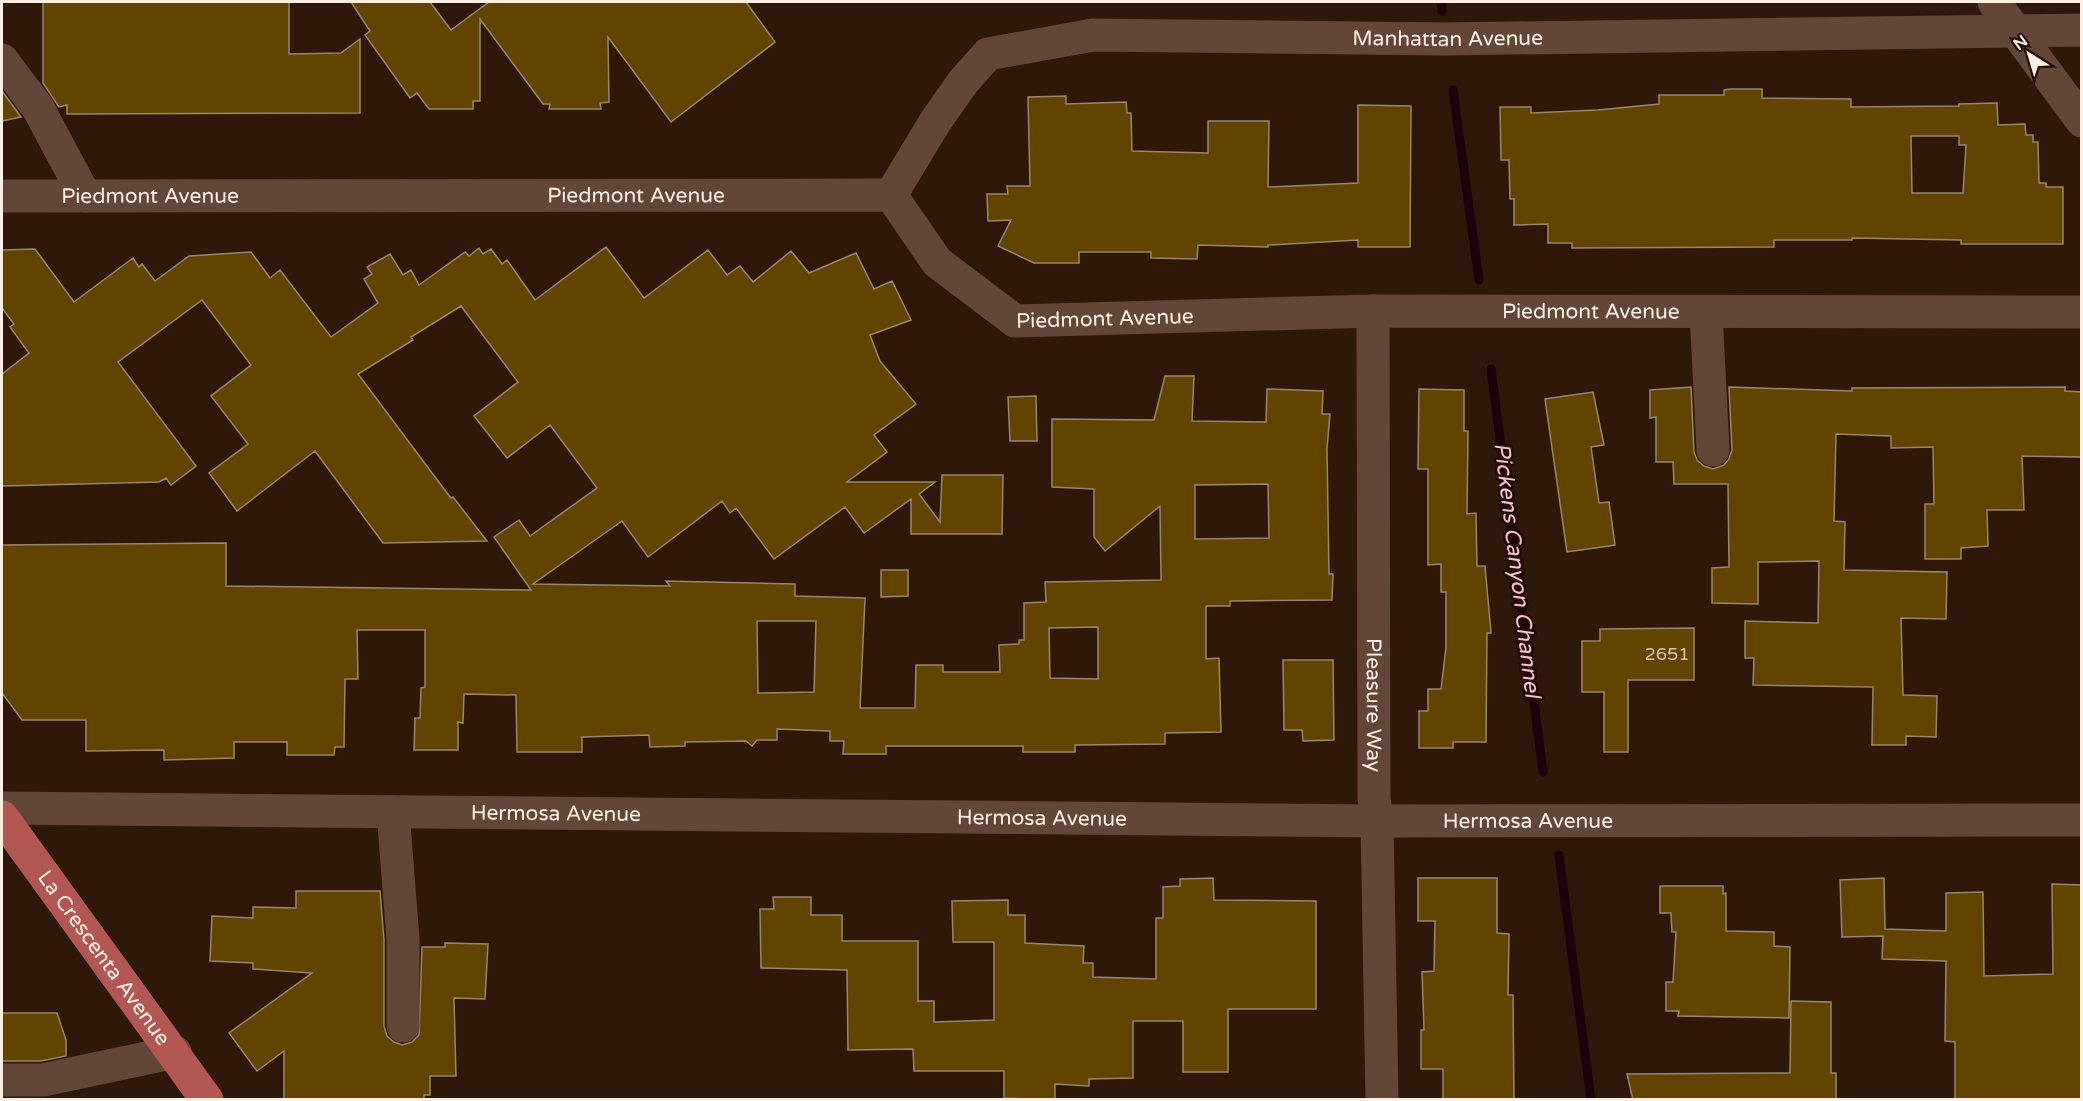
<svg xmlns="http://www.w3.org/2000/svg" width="2083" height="1101" font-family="'Varela Round',sans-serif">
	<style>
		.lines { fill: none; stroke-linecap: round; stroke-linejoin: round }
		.stream { stroke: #1c000c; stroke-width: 9 }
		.building { fill: #614400; stroke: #97876c; stroke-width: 1.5; fill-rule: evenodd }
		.minor { stroke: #624738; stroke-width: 33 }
		.major { stroke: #b25752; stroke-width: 33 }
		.labels { text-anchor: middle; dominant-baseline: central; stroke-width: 6; stroke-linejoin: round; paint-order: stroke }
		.number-label { font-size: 18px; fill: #d7c4ab }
		.street-label { font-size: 21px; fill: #feeee4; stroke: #240e03 }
		.water-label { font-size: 22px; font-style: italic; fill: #f9c2d9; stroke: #240e03 }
	</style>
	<rect width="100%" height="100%" fill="#2e180a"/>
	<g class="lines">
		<g class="stream">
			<polyline points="1441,2 1442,11"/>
			<polyline points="1453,90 1479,280"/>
			<polyline points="1491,369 1543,772"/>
			<polyline points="1559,855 1591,1100"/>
		</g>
	</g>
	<g class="building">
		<polygon points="43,2 289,2 289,54 341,53 360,39 360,113 67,114 67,105 59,107 43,83"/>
		<polygon points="351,2 430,2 451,30 489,2 746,2 775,42 671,122 608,37 609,102 600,103 601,109 549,109 550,104 543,104 480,19 480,101 473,101 473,109 429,109 417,93 410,98 365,35 370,31"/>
		<path d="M 1730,89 L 1762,89 L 1762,98 L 1851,99 L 1851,107 L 1959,106 L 1959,104 L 1997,103 L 1998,125 L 2025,124 L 2026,135 L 2033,135 L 2033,142 L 2038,142 L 2039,183 L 2046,183 L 2046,187 L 2063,187 L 2063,244 L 1961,244 L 1961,240 L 1852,238 L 1852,240 L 1774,240 L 1774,247 L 1572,248 L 1572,243 L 1548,243 L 1548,224 L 1514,225 L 1514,199 L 1510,199 L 1509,160 L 1501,160 L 1500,107 L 1531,107 L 1531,113 L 1598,110 L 1659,104 L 1659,95 L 1724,95 L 1724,90 ZM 1911,136 L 1959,136 L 1959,145 L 1966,145 L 1963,193 L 1912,193 Z"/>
		<polygon points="2,91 21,117 2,121"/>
		<polygon points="1066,96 1066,104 1126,102 1127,113 1131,113 1132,151 1208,153 1208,121 1269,121 1268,187 1358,183 1358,105 1411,106 1410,247 1358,247 1358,240 1268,245 1268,247 1198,245 1197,259 1151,258 1151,252 1079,252 1079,263 1034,263 998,246 1011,220 988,221 987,194 1008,194 1007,186 1030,186 1028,97"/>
		<path d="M 606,247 L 644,298 L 708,250 L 727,275 L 740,266 L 753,282 L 791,251 L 809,273 L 856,253 L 874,289 L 892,281 L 911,320 L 870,335 L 880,361 L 916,404 L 874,435 L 887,452 L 847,482 L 935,482 L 919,494 L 940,522 L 942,475 L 1003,475 L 1002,534 L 911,534 L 911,499 L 864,533 L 845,507 L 774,559 L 736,508 L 730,513 L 722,501 L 648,557 L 622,521 L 533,584 L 670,586 L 666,581 L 795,584 L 795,596 L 865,598 L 860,708 L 915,708 L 916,665 L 943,665 L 943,672 L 1000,672 L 999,645 L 1019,644 L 1019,640 L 1024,640 L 1024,603 L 1046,602 L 1045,582 L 1161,580 L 1160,506 L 1105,551 L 1094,537 L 1094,489 L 1052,487 L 1052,419 L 1154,420 L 1165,376 L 1194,376 L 1192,421 L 1266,422 L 1267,389 L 1323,391 L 1322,414 L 1330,414 L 1327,449 L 1329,574 L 1333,574 L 1332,600 L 1230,601 L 1230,606 L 1206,606 L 1206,659 L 1219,658 L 1221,732 L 1165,733 L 1165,744 L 1075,745 L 1075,752 L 1023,752 L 1023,746 L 886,746 L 886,754 L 843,754 L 844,741 L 830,741 L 830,731 L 777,729 L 777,740 L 757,740 L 752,746 L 746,741 L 685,742 L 685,746 L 650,747 L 649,735 L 582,737 L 582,752 L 517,752 L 516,695 L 464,694 L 463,723 L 458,722 L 458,750 L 414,750 L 415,718 L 420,718 L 421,688 L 425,687 L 425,630 L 357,630 L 358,679 L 345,679 L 344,747 L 335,747 L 334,755 L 287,755 L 287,742 L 234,742 L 234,758 L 164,760 L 164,750 L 86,751 L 86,720 L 22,720 L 2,693 L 2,545 L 226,543 L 226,586 L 531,590 L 494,537 L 519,520 L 530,536 L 597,488 L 550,425 L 507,458 L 474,416 L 518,382 L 461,306 L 411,337 L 413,340 L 358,374 L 444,489 L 451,498 L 453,497 L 487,541 L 383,543 L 315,451 L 237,511 L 209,473 L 248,444 L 211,396 L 251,365 L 202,300 L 118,362 L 196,466 L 171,485 L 166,478 L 159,482 L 2,486 L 2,374 L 29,353 L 10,327 L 14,324 L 2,308 L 2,250 L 35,249 L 74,302 L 133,258 L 139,267 L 142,264 L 155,281 L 189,256 L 251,252 L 270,278 L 280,270 L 331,337 L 378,303 L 364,279 L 372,274 L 367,267 L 390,254 L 403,275 L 411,270 L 419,285 L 465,252 L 469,256 L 479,248 L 483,254 L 491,249 L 502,264 L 507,260 L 535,300 ZM 1268,484 L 1269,538 L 1195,539 L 1195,485 ZM 757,621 L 816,621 L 814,692 L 758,693 ZM 1098,627 L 1098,679 L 1050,678 L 1049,628 Z"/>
		<polygon points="1691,387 1694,452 1697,460 1704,466 1713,469 1724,465 1729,459 1732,450 1729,387 1852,391 1852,388 2065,387 2065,391 2082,392 2082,457 2022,456 2024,510 1987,510 1988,546 1961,548 1961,559 1925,559 1925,504 1934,504 1933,447 1891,448 1891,436 1836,434 1834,521 1845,522 1844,570 1947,572 1946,619 1901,618 1903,695 1937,696 1936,737 1906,736 1906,745 1872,745 1873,687 1753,685 1754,658 1745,658 1745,621 1818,623 1819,561 1758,562 1758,604 1712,603 1712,568 1729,567 1728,484 1674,484 1673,462 1656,462 1656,417 1650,418 1650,390"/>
		<polygon points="1419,389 1464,390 1464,431 1468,431 1467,514 1476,513 1477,566 1485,566 1491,633 1487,633 1486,742 1453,742 1453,748 1419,748 1419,711 1428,711 1428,689 1441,689 1446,647 1446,592 1441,592 1441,564 1428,565 1428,469 1418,469"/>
		<polygon points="1593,392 1604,445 1591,447 1599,503 1609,502 1615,545 1567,552 1545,399"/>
		<polygon points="1036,396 1037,441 1010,441 1008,397"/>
		<polygon points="881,570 908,570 908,596 881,597"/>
		<polygon points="1694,628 1694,680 1628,680 1628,752 1604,752 1604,692 1582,692 1582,641 1600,641 1600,629"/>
		<polygon points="1283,660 1333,660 1334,740 1303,741 1302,730 1284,730"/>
		<polygon points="1213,878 1214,900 1316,901 1316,1009 1228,1009 1228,1072 1183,1072 1183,1021 1133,1021 1133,1078 1089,1079 1089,1086 1055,1084 1055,1100 1004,1098 1004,1071 914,1071 913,1049 848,1050 847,970 761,968 760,909 774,909 773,897 811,897 811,915 842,915 842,941 918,941 918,1001 934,1001 934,1022 994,1020 994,942 953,942 952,901 1008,900 1008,915 1025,915 1025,943 1084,946 1083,963 1093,963 1093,977 1156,979 1156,918 1163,918 1163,887 1180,886 1180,879"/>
		<polygon points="1418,878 1497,878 1497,933 1509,934 1508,995 1513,995 1514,1100 1443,1100 1443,1069 1421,1069 1421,1030 1424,1030 1422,972 1434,971 1435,921 1418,921"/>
		<polygon points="1884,878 1885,929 1946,931 1946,893 1983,892 1984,976 2053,974 2052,884 2082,885 2082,1100 1955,1100 1955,1042 1945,1041 1946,961 1882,959 1883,936 1842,937 1840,880"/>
		<polygon points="1660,886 1723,886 1723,894 1726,893 1726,931 1774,932 1774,946 1790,947 1789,1018 1678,1016 1679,1011 1666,1011 1666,982 1673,982 1676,932 1672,932 1671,913 1660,913"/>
		<polygon points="296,891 380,891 384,940 384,1026 387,1036 394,1042 402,1045 412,1042 419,1035 422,947 445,947 445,943 488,944 485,999 454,998 456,1076 430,1076 430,1095 424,1095 424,1100 284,1100 284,1051 257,1071 229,1033 312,973 253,969 253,963 210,961 212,916 253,918 253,907 296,908"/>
		<polygon points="1791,1001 1831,1002 1831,1073 1836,1073 1836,1100 1633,1100 1627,1074 1790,1073"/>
		<polygon points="2,1013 57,1013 66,1040 66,1056 41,1061 2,1061"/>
	</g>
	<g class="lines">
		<g class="minor">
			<polyline points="1994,2 2082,121"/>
			<polyline points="2,60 38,108 85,196"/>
			<path id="s1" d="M 891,195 L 935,122 L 963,82 L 988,54 L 1093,35 L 1446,39 L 2082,30"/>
			<path id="s2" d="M 2,196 L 891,195 L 937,262 L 1015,321 L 1373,311 L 2082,312"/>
			<path id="s3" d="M 1373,311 L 1374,798 L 1377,821 L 1382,1100"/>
			<polyline points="1706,312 1713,450"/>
			<path id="s4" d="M 2,808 L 1377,821 L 2082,820"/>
			<polyline points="393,812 403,939 403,1026"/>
			<polyline points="2,1080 43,1080 175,1052"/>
		</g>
		<path class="major" id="s5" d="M 2,817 L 207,1100"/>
	</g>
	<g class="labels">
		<g class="number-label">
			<text x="1667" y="654">2651</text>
		</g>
		<g class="street-label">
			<text stroke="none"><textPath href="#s1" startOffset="633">Manhattan Avenue</textPath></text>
			<text stroke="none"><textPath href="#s2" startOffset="634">Piedmont Avenue</textPath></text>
			<text stroke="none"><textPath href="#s2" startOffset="148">Piedmont Avenue</textPath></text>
			<text stroke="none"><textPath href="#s2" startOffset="1644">Piedmont Avenue</textPath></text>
			<text stroke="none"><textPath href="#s2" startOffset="1158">Piedmont Avenue</textPath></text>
			<text stroke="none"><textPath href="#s3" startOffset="394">Pleasure Way</textPath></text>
			<text stroke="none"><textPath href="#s4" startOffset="554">Hermosa Avenue</textPath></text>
			<text stroke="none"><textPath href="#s4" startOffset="1040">Hermosa Avenue</textPath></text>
			<text stroke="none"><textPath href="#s4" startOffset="1526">Hermosa Avenue</textPath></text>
			<text stroke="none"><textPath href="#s5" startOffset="174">La Crescenta Avenue</textPath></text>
		</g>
		<g class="water-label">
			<text transform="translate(1517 570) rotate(83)">Pickens Canyon Channel</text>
		</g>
	</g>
	<rect width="2083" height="1101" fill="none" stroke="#feeee4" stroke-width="6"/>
	<g transform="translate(2029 54) rotate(323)" stroke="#240e03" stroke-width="4.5" paint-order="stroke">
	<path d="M0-4.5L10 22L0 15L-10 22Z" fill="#feeee4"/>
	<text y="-9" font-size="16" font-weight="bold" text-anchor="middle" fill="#feeee4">N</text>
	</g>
</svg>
